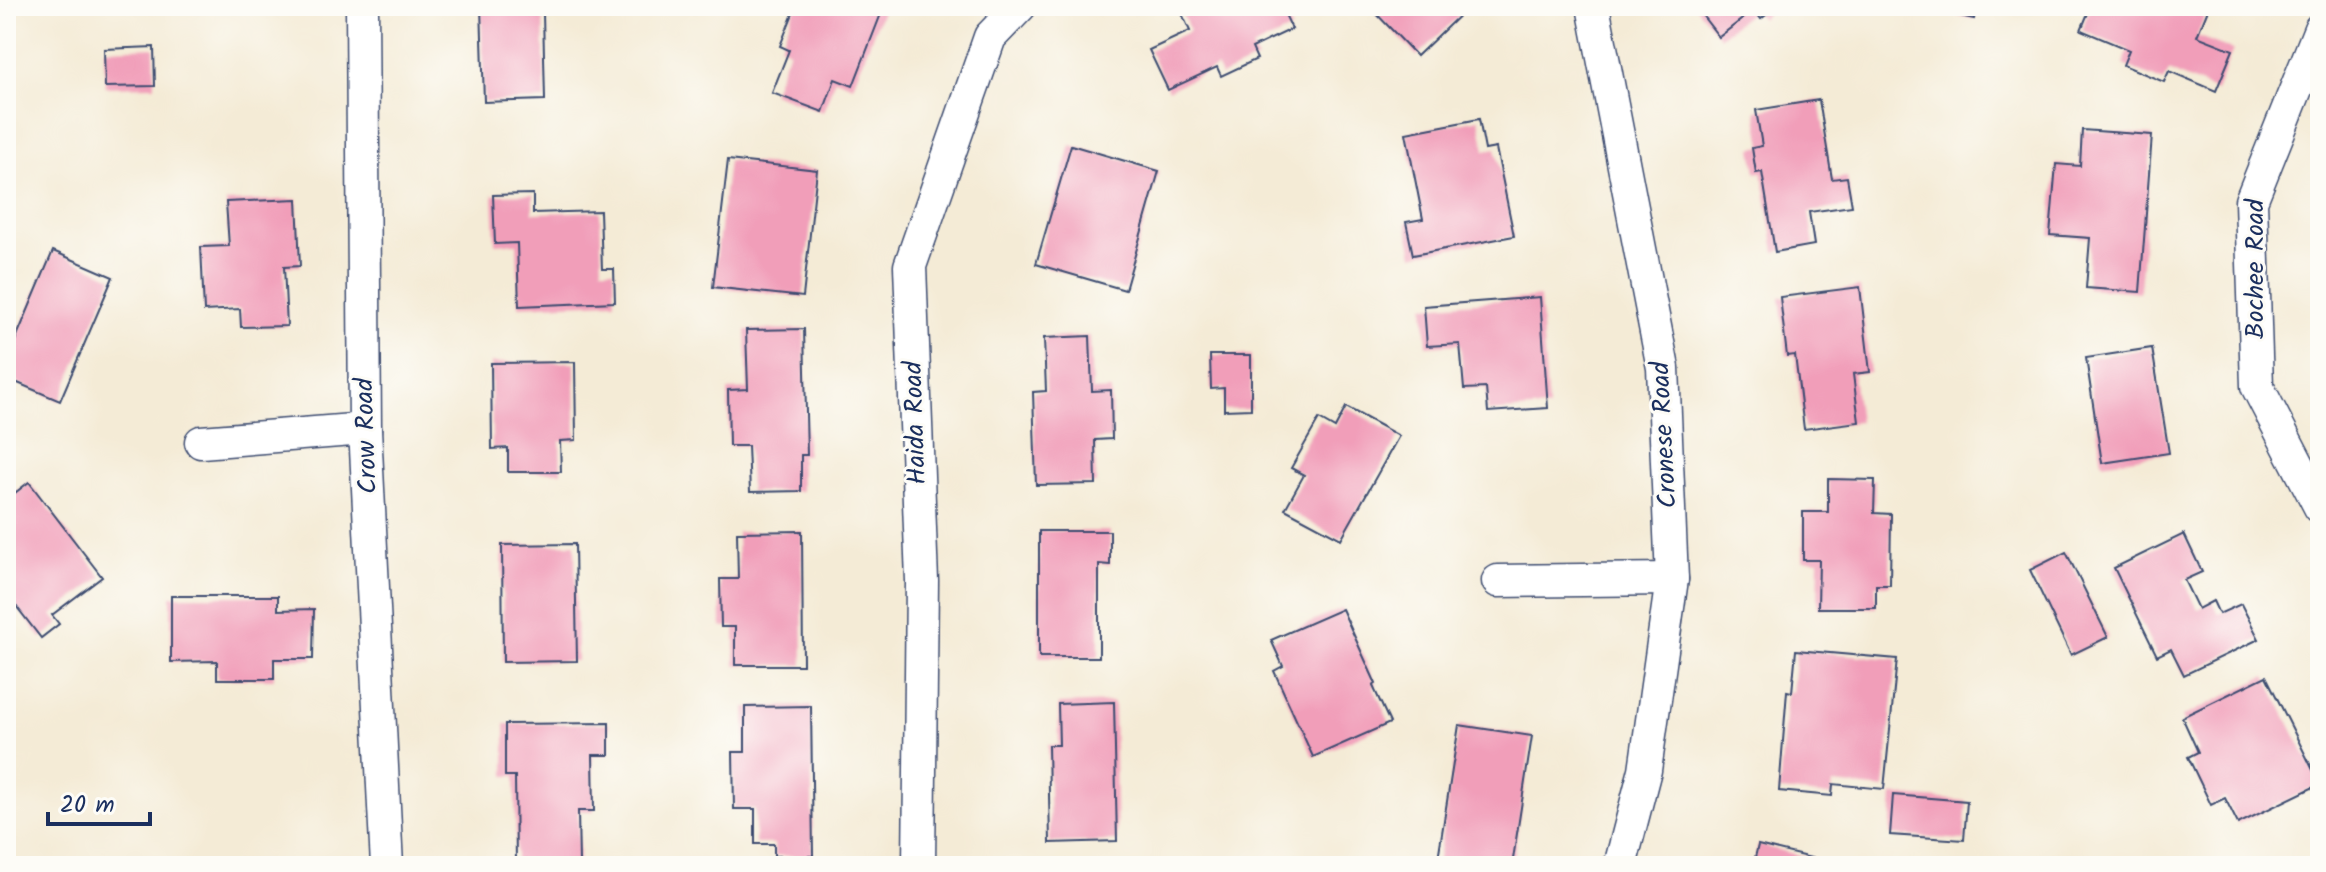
<svg xmlns="http://www.w3.org/2000/svg" width="2326" height="872" font-family="Kalam,sans-serif">
	<style>
		.building { fill: #f19eb9 }
		.lines { fill: none; stroke-linecap: round; stroke-linejoin: round }
		.street-casing { stroke: #3c4b70; stroke-width: 35 }
		.street { stroke: #fff; stroke-width: 32 }
		.labels { text-anchor: middle; dominant-baseline: central; stroke-width: 6; stroke-linejoin: round; paint-order: stroke }
		.street-label { font-size: 26px; fill: #1b2f5e; stroke: #fdfcf7 }
	</style>
	<rect width="100%" height="100%" fill="#fdfcf7"/>
	<filter id="ink" filterUnits="userSpaceOnUse"><feTurbulence type="fractalNoise" baseFrequency=".0125" numOctaves="2"/><feDisplacementMap in="SourceGraphic" scale="16" xChannelSelector="R" yChannelSelector="G"/><feConvolveMatrix kernelMatrix="1 2 1 2 8 2 1 2 1" color-interpolation-filters="sRGB"/></filter>
	<filter id="wash" filterUnits="userSpaceOnUse"><feTurbulence type="fractalNoise" baseFrequency=".006" numOctaves="4" result="noise"/><feDisplacementMap in="SourceGraphic" scale="32" xChannelSelector="R" yChannelSelector="G"/><feGaussianBlur stdDeviation="1.8" result="paint"/><feColorMatrix in="noise" values="0 0 0 0 0 0 0 0 0 0 0 0 0 0 0 0 0 1.4 0 .05"/><feComposite in="paint" operator="in"/></filter>
	<g filter="url(#wash)">
		<rect width="100%" height="100%" fill="#f4ebd6"/>
		<g id="blocks">
			<g class="building">
				<polygon points="187,6 277,6 277,9 187,12"/>
				<polygon points="481,6 538,6 538,13 543,13 545,100 484,102"/>
				<polygon points="796,6 884,6 853,86 835,79 823,112 772,93 789,50 780,46"/>
				<polygon points="1199,6 1281,6 1292,29 1252,48 1257,59 1221,76 1217,67 1168,90 1149,50 1190,31 1182,14"/>
				<polygon points="1369,6 1469,6 1417,56"/>
				<polygon points="1695,6 1777,6 1761,19 1754,10 1719,37"/>
				<polygon points="1915,6 1977,6 1974,19"/>
				<polygon points="2091,6 2200,6 2208,9 2197,36 2233,50 2216,91 2169,71 2164,82 2123,65 2129,50 2081,30"/>
				<polygon points="154,47 155,86 105,87 104,49"/>
				<polygon points="1819,100 1832,179 1847,177 1852,206 1809,212 1814,245 1775,252 1762,172 1756,173 1752,148 1762,146 1756,110"/>
				<polygon points="1479,119 1485,150 1496,148 1514,236 1413,255 1406,222 1423,219 1406,133"/>
				<polygon points="2082,130 2152,135 2140,292 2086,288 2090,238 2050,235 2056,164 2080,166"/>
				<polygon points="1071,145 1159,171 1125,290 1036,264"/>
				<polygon points="728,160 817,170 803,297 713,287"/>
				<polygon points="533,194 533,213 600,211 602,269 614,269 615,302 519,306 517,243 495,244 493,195"/>
				<polygon points="297,199 300,266 284,267 287,326 241,327 240,309 204,311 201,247 229,246 226,202"/>
				<polygon points="53,251 113,277 60,401 6,378 6,362"/>
				<polygon points="1860,287 1870,372 1853,374 1859,422 1804,429 1795,355 1787,356 1780,297"/>
				<polygon points="1540,297 1548,408 1488,412 1486,388 1464,389 1460,344 1427,346 1424,306"/>
				<polygon points="804,329 807,455 801,455 801,491 750,492 748,446 729,446 728,390 748,389 746,330"/>
				<polygon points="1090,336 1092,391 1111,390 1112,439 1095,440 1096,484 1036,485 1033,392 1046,391 1044,338"/>
				<polygon points="2152,348 2169,453 2102,463 2086,358"/>
				<polygon points="1210,355 1251,355 1251,409 1224,410 1224,388 1211,389"/>
				<polygon points="575,362 576,440 560,441 561,472 508,472 508,448 492,449 491,363"/>
				<polygon points="1346,407 1399,436 1341,539 1285,509 1304,475 1291,468 1319,419 1335,428"/>
				<polygon points="1828,479 1875,480 1874,513 1891,514 1890,585 1876,585 1876,608 1818,608 1819,560 1803,560 1803,512 1828,512"/>
				<polygon points="29,482 102,577 52,615 59,624 41,638 6,593 6,500"/>
				<polygon points="802,531 803,665 735,665 735,627 721,627 720,579 738,579 737,532"/>
				<polygon points="1039,531 1110,531 1110,565 1099,564 1099,657 1039,657"/>
				<polygon points="2184,534 2202,572 2184,580 2198,609 2213,601 2219,614 2241,604 2259,639 2184,675 2171,649 2157,656 2114,568"/>
				<polygon points="575,544 577,661 503,662 502,545"/>
				<polygon points="2066,552 2108,637 2071,655 2030,570"/>
				<polygon points="171,596 278,596 278,610 314,609 313,659 274,659 274,679 217,679 217,661 171,662"/>
				<polygon points="1342,609 1376,684 1373,686 1390,723 1313,757 1274,671 1283,666 1271,640"/>
				<polygon points="1796,650 1897,659 1884,789 1833,784 1832,796 1779,791 1787,691 1792,692"/>
				<polygon points="2266,676 2320,784 2238,824 2225,798 2211,805 2188,757 2198,752 2182,717"/>
				<polygon points="1114,702 1117,841 1050,843 1048,745 1059,745 1058,704"/>
				<polygon points="811,706 813,856 774,856 774,844 755,844 755,809 734,809 733,752 745,752 745,707"/>
				<polygon points="609,723 609,755 593,755 594,811 578,811 579,863 516,863 515,776 505,776 505,724"/>
				<polygon points="1459,725 1532,736 1512,866 1437,865"/>
				<polygon points="1893,795 1967,801 1964,840 1890,835"/>
				<polygon points="1758,845 1815,859 1813,866 1753,866"/>
			</g>
		</g>
	</g>
	<g filter="url(#ink)">
		<use href="#blocks" fill-opacity="0" stroke="#3c4b70" stroke-width="2"/>
		<g class="lines">
			<g class="street-casing">
				<g id="street">
					<polyline points="362,6 365,429 387,866"/>
					<polyline points="1593,6 1663,368 1672,579 1645,770 1620,866"/>
					<polyline points="2320,29 2251,201 2257,386 2320,507"/>
					<polyline points="201,442 365,429"/>
					<polyline points="1498,581 1672,579"/>
					<polyline points="919,866 922,581 910,266 990,37 1020,6"/>
				</g>
			</g>
			<use href="#street" class="street"/>
		</g>
	</g>
	<g class="labels">
		<g class="street-label">
			<text transform="translate(2256 269) rotate(-90)">Bochee Road</text>
			<text transform="translate(916 423) rotate(-92)">Haida Road</text>
			<text transform="translate(1665 435) rotate(-93)">Cronese Road</text>
			<text transform="translate(367 436) rotate(-92)">Crow Road</text>
		</g>
	</g>
	<rect width="2326" height="872" fill="none" stroke="#fdfcf7" stroke-width="32"/>
	<path d="M48 812v12h102v-12" fill="none" stroke="#1b2f5e" stroke-width="4"/>
	<text x="60" y="812" font-size="24" fill="#1b2f5e" stroke="#fdfcf7" stroke-width="6" paint-order="stroke">20 m</text>
</svg>
